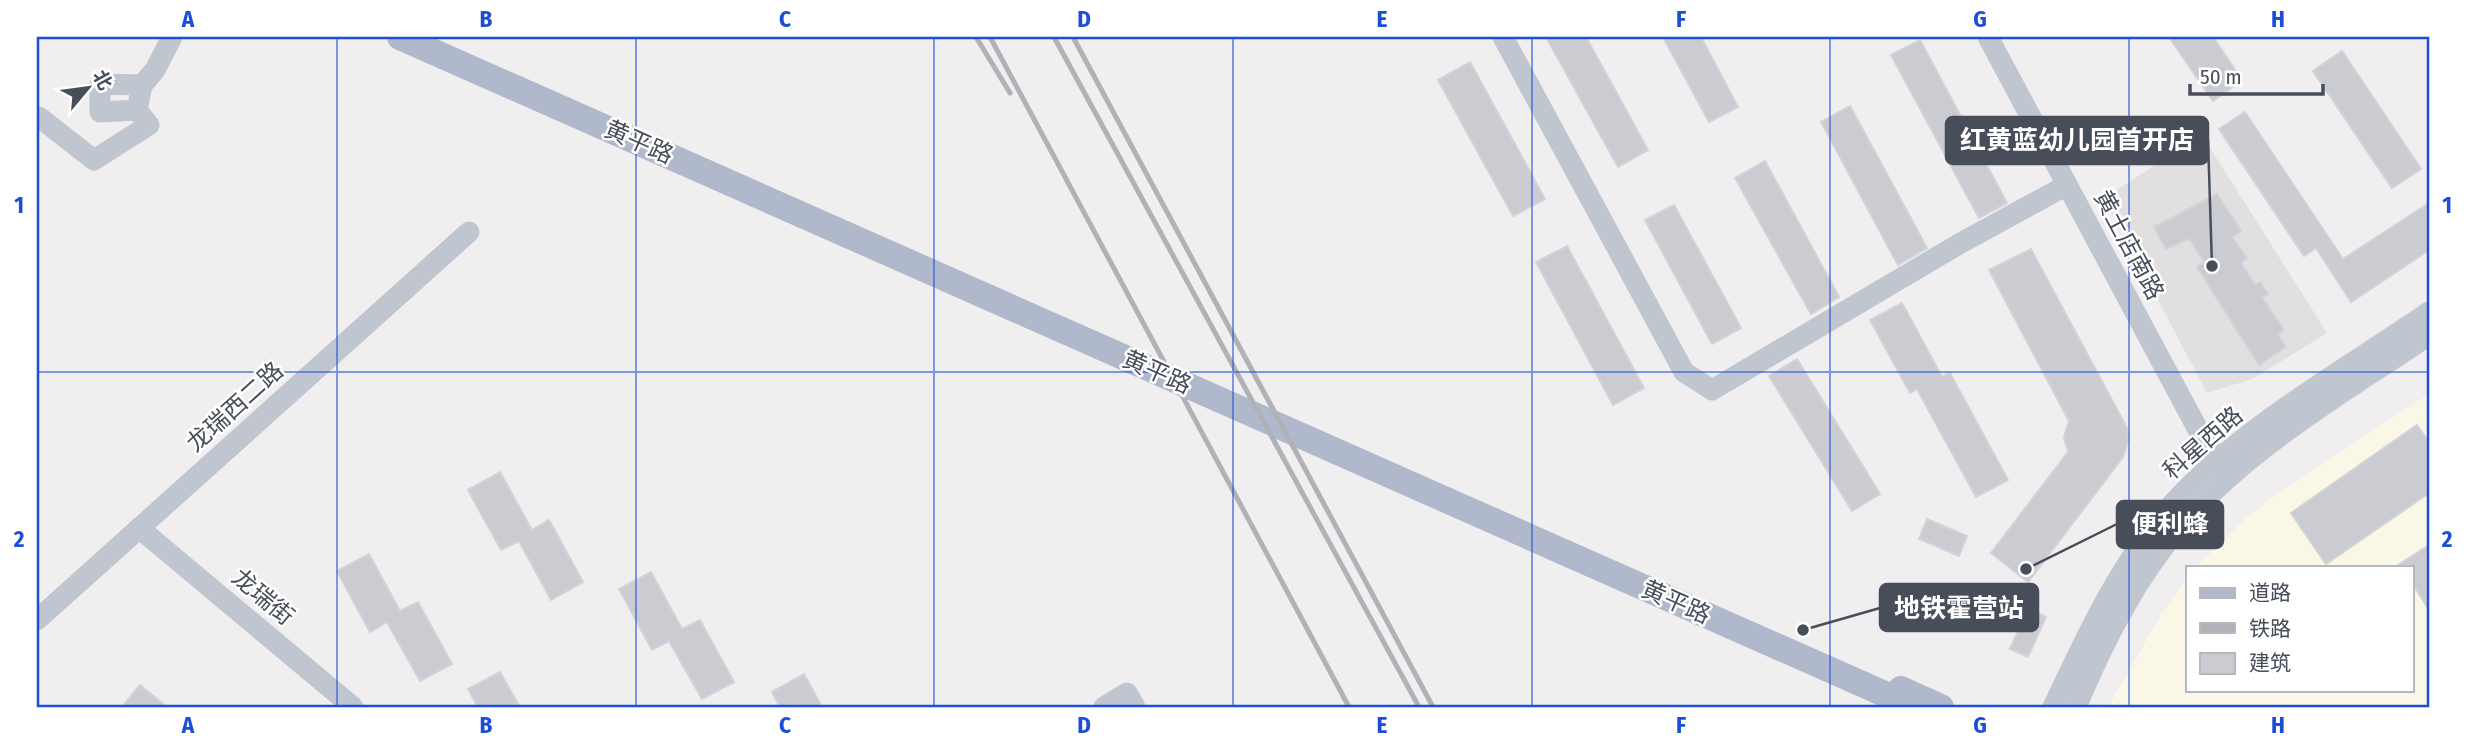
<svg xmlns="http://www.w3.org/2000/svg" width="2466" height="744" font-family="'Fira Sans Condensed','Noto Sans SC',sans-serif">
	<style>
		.commercial { fill: #faf7e7 }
		.education { fill: #e1dfdf }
		.building { fill: #cbccd2; stroke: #d2d3d9; stroke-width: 2 }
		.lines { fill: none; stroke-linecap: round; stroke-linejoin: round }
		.minor { stroke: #bfc6cf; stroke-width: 21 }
		.major { stroke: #afb9cb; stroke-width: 26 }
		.rail { stroke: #b0b2b8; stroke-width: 5 }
		.grid { fill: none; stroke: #1d4ed8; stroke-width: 2; stroke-opacity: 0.55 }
		.labels { text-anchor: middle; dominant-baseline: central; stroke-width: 5; stroke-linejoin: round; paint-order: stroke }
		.street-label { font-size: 24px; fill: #474e5a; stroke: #fff }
		.leader { fill: none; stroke: #474e5a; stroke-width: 2.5 }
		.callout-dot { fill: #474e5a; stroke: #fff; stroke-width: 2.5 }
		.callout { fill: #474e5a; stroke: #474e5a; stroke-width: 2.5 }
		.callout-label { font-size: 26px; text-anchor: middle; font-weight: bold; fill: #fff }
		.neatline { fill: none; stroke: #1d4ed8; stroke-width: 2.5 }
		.grid-label { font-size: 23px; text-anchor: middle; font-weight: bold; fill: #1d4ed8 }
	</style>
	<rect width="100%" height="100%" fill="#f0eeee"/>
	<polygon class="commercial" points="2429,394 2429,707 2108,707 2163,611 2188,578 2188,690 2412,690 2412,567 2196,567 2246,518 2282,490"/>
	<polygon class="education" points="2202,135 2327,333 2252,379 2207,393 2104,198"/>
	<g class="building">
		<polygon points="1546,37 1586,37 1648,150 1618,167"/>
		<polygon points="1663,37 1701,37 1738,107 1709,122"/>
		<polygon points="2169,37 2213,37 2242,80 2213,101"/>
		<polygon points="1920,40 2007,203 1979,218 1891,55"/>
		<polygon points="2342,51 2421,169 2392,188 2313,71"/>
		<polygon points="1470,62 1545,199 1513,216 1438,80"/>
		<polygon points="1850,106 1927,248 1898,265 1821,122"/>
		<polygon points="2245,112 2343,259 2429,203 2429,250 2351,302 2316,248 2304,256 2219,129"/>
		<polygon points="1765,161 1839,297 1811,314 1735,178"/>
		<polygon points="2217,194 2241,231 2232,237 2247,258 2241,263 2255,285 2260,282 2268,294 2262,297 2284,330 2278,335 2286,347 2259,365 2197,267 2204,261 2189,239 2166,249 2154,227"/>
		<polygon points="1674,205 1741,328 1712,344 1645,220"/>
		<polygon points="1567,246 1644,388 1613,405 1536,262"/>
		<polygon points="2031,249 2127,428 2128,442 2123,457 2028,582 1991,553 2068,452 2064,437 2069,421 1989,270"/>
		<polygon points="1902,303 1942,377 1950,373 2008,480 1976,497 1917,389 1910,393 1870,320"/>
		<polygon points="1797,359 1880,494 1852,511 1769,376"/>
		<polygon points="2417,425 2429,442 2429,493 2326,564 2291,513"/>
		<polygon points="500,472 532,530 549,520 583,582 551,600 519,541 501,550 468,490"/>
		<polygon points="1927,519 1967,536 1959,556 1919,539"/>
		<polygon points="2429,545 2429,610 2412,583 2412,567 2395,567"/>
		<polygon points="369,554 400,611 418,602 452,664 420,681 387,622 370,632 337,571"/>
		<polygon points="651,572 682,629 700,620 734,682 702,699 669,641 652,650 619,589"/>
		<polygon points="2028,608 2046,617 2028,657 2010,649"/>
		<polygon points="500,672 520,707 478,707 468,689"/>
		<polygon points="804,674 822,707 780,707 772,692"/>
		<polygon points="140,685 167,707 122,707"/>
	</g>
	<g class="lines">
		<g class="minor">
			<polyline points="1503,37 1684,372 1712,390 1959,244 2067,185"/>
			<polyline points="1988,37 2203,439 2227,470"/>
			<polygon points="100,84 142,85 137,110 100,112"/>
			<polyline points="142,85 155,70 172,37"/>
			<polyline points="39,117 94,160 149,125 137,110"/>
			<polyline points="139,528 353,707"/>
			<polyline points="37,620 469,232"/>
			<polyline points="1104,707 1127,693 1135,707"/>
			<path d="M 2053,707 C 2087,635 2120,562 2174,502 C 2245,425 2343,371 2429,312"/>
			<path d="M 2076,707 C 2100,651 2126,597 2163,548 C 2232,456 2335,399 2429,335"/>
		</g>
		<g class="major">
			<polyline points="400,37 1914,707"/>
			<polyline points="1901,689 1941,707"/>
		</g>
		<g class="rail">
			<polyline points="976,37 1010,93"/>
			<polyline points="990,37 1349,707"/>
			<polyline points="1054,37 1419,707"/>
			<polyline points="1073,37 1433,707"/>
		</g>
	</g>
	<path class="grid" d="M 337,37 L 337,707M 636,37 L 636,707M 934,37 L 934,707M 1233,37 L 1233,707M 1532,37 L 1532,707M 1830,37 L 1830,707M 2129,37 L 2129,707M 37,372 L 2429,372"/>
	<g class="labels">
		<g class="street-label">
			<text transform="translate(639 142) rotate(24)">黄平路</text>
			<text transform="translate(2129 245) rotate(62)">黄土店南路</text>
			<text transform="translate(1157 372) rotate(24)">黄平路</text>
			<text transform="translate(235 407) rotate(-42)">龙瑞西二路</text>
			<text transform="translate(2203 443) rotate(-41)">科星西路</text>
			<text transform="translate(263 597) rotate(40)">龙瑞街</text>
			<text transform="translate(1676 602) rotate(24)">黄平路</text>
		</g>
	</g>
	<path class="leader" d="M2212 266L2208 140M2026 569L2117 524M1803 630L1880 608"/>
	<g class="callout-dot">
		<circle cx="2212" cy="266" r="7"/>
		<circle cx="2026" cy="569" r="7"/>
		<circle cx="1803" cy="630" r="7"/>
	</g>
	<g class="callout">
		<rect x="1946" y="117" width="262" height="47" rx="7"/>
		<rect x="2117" y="501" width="106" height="47" rx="7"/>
		<rect x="1880" y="584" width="158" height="47" rx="7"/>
	</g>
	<g class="callout-label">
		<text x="2077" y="149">红黄蓝幼儿园首开店</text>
		<text x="2170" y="533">便利蜂</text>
		<text x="1959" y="617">地铁霍营站</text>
	</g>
	<rect width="2466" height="744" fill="none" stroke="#ffffff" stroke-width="77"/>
	<rect x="2186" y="566" width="228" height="126" fill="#ffffff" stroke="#b5b8bd" stroke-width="2"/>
	<rect x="2200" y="588" width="35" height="10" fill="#afb9cb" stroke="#b5b8bd" stroke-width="2"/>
	<text x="2249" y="600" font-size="21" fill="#474e5a">道路</text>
	<rect x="2200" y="623" width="35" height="10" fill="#b0b2b8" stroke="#b5b8bd" stroke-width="2"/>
	<text x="2249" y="636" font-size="21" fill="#474e5a">铁路</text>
	<rect x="2200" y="653" width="35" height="21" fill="#cbccd2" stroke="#b5b8bd" stroke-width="2"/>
	<text x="2249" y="670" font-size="21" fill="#474e5a">建筑</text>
	<g transform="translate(88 88) rotate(61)" stroke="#ffffff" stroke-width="5" paint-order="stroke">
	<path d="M0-5L12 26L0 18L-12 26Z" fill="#474e5a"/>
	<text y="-10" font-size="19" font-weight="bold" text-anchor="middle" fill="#474e5a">北</text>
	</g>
	<path d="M2190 84v10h133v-10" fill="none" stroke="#474e5a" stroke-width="3.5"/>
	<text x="2200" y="84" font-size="21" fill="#474e5a" stroke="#ffffff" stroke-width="5" paint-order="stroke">50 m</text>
	<rect x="38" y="38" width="2390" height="668" class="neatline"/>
	<g class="grid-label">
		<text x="188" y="27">A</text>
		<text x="486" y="27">B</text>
		<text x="785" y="27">C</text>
		<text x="1084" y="27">D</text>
		<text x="1382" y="27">E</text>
		<text x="1681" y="27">F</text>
		<text x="1980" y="27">G</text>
		<text x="2278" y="27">H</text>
		<text x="19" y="213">1</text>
		<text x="2447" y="213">1</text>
		<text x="19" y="547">2</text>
		<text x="2447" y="547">2</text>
		<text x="188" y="733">A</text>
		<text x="486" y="733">B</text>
		<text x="785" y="733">C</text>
		<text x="1084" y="733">D</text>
		<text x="1382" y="733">E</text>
		<text x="1681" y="733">F</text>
		<text x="1980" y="733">G</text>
		<text x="2278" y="733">H</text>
	</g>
</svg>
